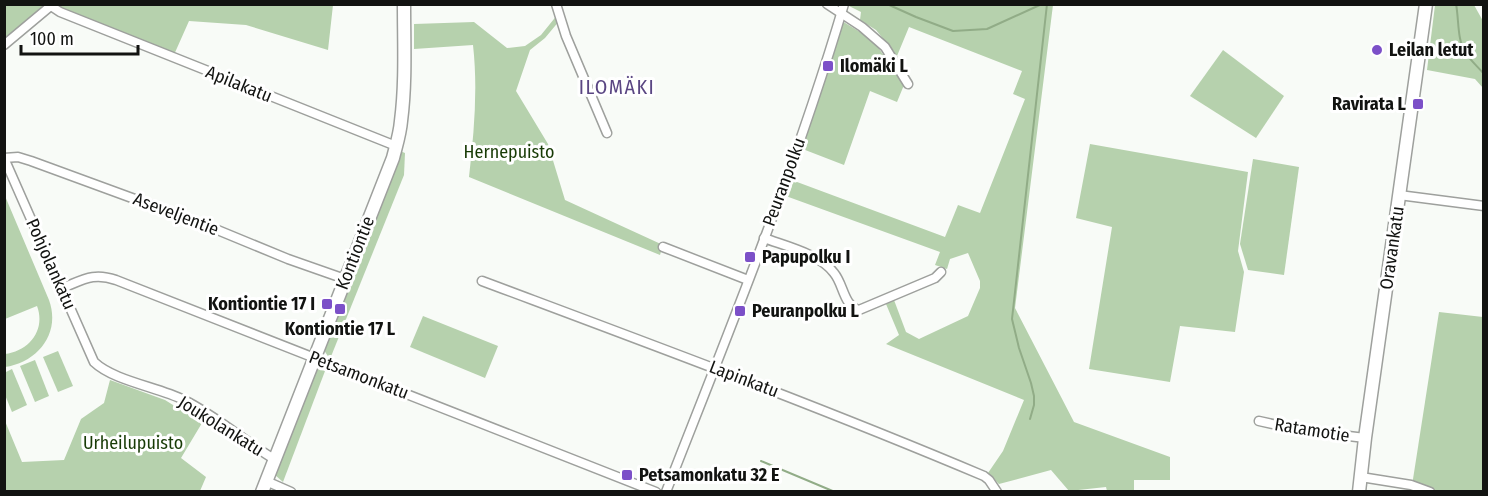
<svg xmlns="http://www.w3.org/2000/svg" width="1488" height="496" font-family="'Fira Sans Condensed',sans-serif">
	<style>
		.green { fill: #b6d1ad }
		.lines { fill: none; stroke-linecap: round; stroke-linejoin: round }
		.stream { stroke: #91ac87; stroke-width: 2 }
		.street-casing { stroke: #9ea09d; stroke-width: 11 }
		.secondary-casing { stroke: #9ea09d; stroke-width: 15 }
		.street { stroke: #fff; stroke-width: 8 }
		.secondary { stroke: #fff; stroke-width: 12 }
		.poi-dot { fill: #7c50c8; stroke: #fff; stroke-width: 2 }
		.labels { text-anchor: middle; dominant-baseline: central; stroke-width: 6; stroke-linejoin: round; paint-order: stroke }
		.poi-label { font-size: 18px; font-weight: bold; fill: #121311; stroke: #fff; text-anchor: start }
		.street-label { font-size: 18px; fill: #121311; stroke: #fff }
		.park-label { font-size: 18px; fill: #183b06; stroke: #fff }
		.neighbourhood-label { font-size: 20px; letter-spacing: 1.5px; fill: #5a4683; stroke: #fff }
	</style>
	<rect width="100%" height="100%" fill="#f8fbf7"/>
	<g class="green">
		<polygon points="4,5 333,5 328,50 246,25 189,21 173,57 52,6 5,45"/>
		<polygon points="847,5 1053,5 1015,308 1074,422 1170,457 1170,480 1134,480 1134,491 1107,491 1106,487 1069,491 1051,470 999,484 988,473 1003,451 1024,400 886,344 899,335 886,304 894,300 906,332 919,339 968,316 980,288 980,281 968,253 950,259 947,269 935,265 940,252 783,195 789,179 945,237 958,205 980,213 1025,99 1013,94 1022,71 909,27 897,56 876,30 860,20 861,12"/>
		<polygon points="1435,5 1474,5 1483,21 1483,88 1475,79 1427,70"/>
		<path d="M 558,14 L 560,20 L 545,38 L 530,50 L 516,91 L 548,144 L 565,200 L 663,245 L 660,255 L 469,177 C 474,133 478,89 473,45 L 414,49 L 414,24 L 474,22 L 507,48 L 525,46 L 541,35 Z"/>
		<polygon points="842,21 873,40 904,85 897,102 870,91 844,165 800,148"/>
		<polygon points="1223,50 1284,96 1256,138 1190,96"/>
		<polygon points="1090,144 1248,172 1238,251 1244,272 1235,332 1180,326 1170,382 1089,369 1112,227 1076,218"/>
		<polygon points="400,151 405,153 404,175 330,359 323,349"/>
		<polygon points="1253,159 1299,167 1284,275 1248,270 1240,244"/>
		<path d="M 5,196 L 49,300 C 61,333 38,362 5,367 L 5,354 C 29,351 46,330 37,306 L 5,319 Z"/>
		<polygon points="1439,312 1483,317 1483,491 1411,492"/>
		<polygon points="423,316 498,346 485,378 410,347"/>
		<polygon points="58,351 73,386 58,392 43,357"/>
		<polygon points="35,360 49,396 35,402 20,366"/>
		<polygon points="12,369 27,405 12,412 5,395 4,373"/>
		<polygon points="319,369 325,371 283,482 275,475 276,469 314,372"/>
		<polygon points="110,380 165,400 202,423 181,458 206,477 200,491 5,491 5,421 22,462 64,460 81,419 104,403"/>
	</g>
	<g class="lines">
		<g class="stream">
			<polyline points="887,4 916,17 953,31 987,29 1042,4"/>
			<path d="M 1456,4 C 1459,19 1457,39 1465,52 C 1470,60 1478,67 1484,74"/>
			<polyline points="1030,419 1034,405 1034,396 1031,383 1019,348 1012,319 1047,4"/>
			<polyline points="761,461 835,492"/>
		</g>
		<g class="street-casing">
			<g id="street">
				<polyline points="556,4 566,36 607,133"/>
				<polyline points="827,4 862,27 885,47 908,84"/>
				<polyline points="51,6 60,12 396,146"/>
				<polyline points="4,45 53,4"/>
				<path d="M 4,158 L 94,362 C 114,381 158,387 184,400 C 216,416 244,441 274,459"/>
				<polyline points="4,158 18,157 31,161 203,224 288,259 345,279"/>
				<polyline points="1399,195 1484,206"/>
				<path d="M 764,238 C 785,246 820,254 834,273 C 844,285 843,305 859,310 L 935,278 L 941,272"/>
				<polyline points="663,247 748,280"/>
				<path d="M 482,281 C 650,344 818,406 984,476 L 989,480 L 997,492"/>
				<path d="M 62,288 C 83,280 93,272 116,280 L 656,492"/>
				<polyline points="1259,421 1299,430 1365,438"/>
				<polyline points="1361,477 1411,485 1430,492"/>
				<polyline points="266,481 291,492"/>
				<path d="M 666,492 C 729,331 795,170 844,4"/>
			</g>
		</g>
		<g class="secondary-casing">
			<g id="secondary">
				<path d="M 262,492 L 393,158 C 396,146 400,134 401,121 C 406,83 404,43 404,4"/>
				<polyline points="1359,492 1365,438 1426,4"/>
			</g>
		</g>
		<use href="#street" class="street"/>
		<use href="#secondary" class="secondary"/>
	</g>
	<g class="poi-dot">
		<circle cx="1377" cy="50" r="6"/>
		<rect x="822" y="60" width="12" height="12" rx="3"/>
		<rect x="1412" y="98" width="12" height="12" rx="3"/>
		<rect x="744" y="251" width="12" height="12" rx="3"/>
		<rect x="321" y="298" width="12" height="12" rx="3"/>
		<rect x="334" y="303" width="12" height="12" rx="3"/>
		<rect x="734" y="305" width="12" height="12" rx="3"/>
		<rect x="621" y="469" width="12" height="12" rx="3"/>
	</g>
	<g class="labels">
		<g class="poi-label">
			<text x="1389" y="50">Leilan letut</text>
			<text x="840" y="66">Ilomäki L</text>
			<text x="1406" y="104" text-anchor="end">Ravirata L</text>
			<text x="762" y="257">Papupolku I</text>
			<text x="315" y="304" text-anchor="end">Kontiontie 17 I</text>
			<text x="752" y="311">Peuranpolku L</text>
			<text x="340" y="329" text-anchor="middle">Kontiontie 17 L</text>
			<text x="639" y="475">Petsamonkatu 32 E</text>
		</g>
		<g class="street-label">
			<text transform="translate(239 84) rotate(22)">Apilakatu</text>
			<text transform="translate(784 182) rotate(-70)">Peuranpolku</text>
			<text transform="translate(176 214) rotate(21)">Aseveljentie</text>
			<text transform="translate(1392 248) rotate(-82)">Oravankatu</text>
			<text transform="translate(355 253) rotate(-69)">Kontiontie</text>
			<text transform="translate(51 264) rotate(66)">Pohjolankatu</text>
			<text transform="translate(359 375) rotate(21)">Petsamonkatu</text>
			<text transform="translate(744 379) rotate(21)">Lapinkatu</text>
			<text transform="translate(221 426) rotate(32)">Joukolankatu</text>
			<text transform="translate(1312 430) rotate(9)">Ratamotie</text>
		</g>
		<g class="park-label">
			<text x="509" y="152">Hernepuisto</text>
			<text x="133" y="443">Urheilupuisto</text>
		</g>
		<g class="neighbourhood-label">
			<text x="617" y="87">ILOMÄKI</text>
		</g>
	</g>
	<rect width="1488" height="496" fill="none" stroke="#121311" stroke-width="12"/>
	<path d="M21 45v9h117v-9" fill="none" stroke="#121311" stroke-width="3"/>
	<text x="30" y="45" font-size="18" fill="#121311" stroke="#ffffff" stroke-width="4.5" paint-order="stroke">100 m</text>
</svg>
